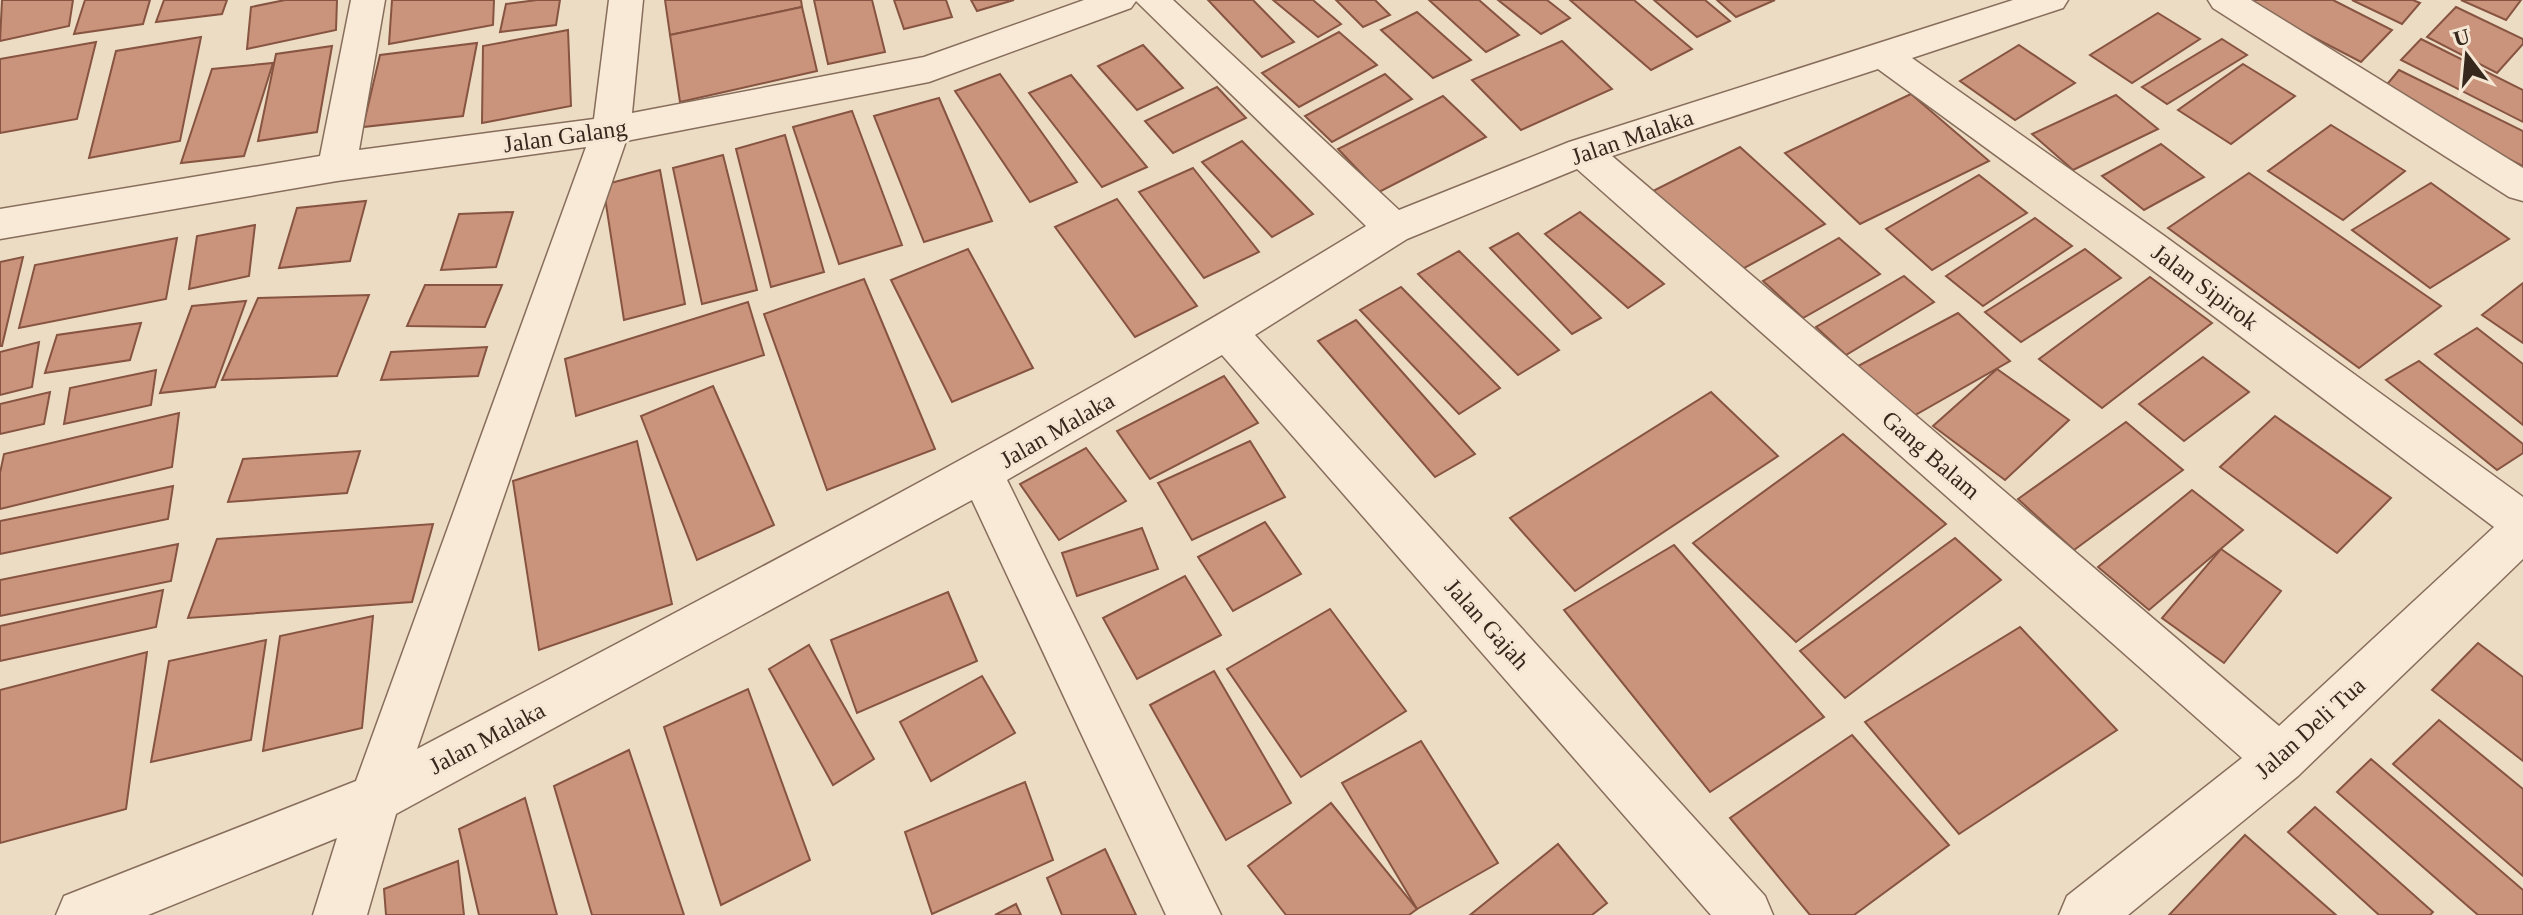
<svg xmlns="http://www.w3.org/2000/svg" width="2523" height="915" font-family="'Times New Roman',serif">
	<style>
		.building { fill: #ca937b; stroke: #865441; stroke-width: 2 }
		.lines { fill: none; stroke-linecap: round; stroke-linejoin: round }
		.street-casing { stroke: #876d5b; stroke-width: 3 }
		.street { fill: #f8ead7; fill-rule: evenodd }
		.labels { text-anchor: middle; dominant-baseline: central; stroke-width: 6; stroke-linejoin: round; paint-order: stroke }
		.street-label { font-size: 24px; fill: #37281e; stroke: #f5e7d3 }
	</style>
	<rect width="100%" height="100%" fill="#eddcc4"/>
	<g class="building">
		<polygon points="2,0 73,0 69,26 0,41"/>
		<polygon points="85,0 150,0 143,24 74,34"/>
		<polygon points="164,0 227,0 222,14 156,22"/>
		<polygon points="285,0 337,0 336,30 247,49 251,7"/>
		<polygon points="392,0 494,0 493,25 389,44"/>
		<polygon points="537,0 560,0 556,25 500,32 506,4"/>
		<polygon points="665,0 801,0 802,7 670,35"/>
		<polygon points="814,0 872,0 885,52 828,64"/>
		<polygon points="894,0 946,0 952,17 904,29"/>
		<polygon points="971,0 1014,0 977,11"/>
		<polygon points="1208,0 1253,0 1294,42 1262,57"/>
		<polygon points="1273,0 1313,0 1341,24 1318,37"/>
		<polygon points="1336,0 1375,0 1390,15 1363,27"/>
		<polygon points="1429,0 1479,0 1519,35 1486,52"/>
		<polygon points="1498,0 1547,0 1570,18 1541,34"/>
		<polygon points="1570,0 1634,0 1692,49 1651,70"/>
		<polygon points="1654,0 1705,0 1730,21 1697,37"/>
		<polygon points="1717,0 1775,0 1736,17"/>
		<polygon points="2242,0 2333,0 2392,30 2361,62"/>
		<polygon points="2352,0 2413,0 2420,3 2402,24"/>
		<polygon points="2461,0 2521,0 2506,20"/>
		<polygon points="802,7 817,71 680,102 670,35"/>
		<polygon points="2456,7 2523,39 2523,44 2497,73 2427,37"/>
		<polygon points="1417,12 1471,60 1433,78 1381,30"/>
		<polygon points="2158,13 2200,39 2132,83 2090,55"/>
		<polygon points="568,30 571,106 482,123 483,46"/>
		<polygon points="1339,32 1377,65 1299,107 1262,73"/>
		<polygon points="201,37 180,141 89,158 116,51"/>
		<polygon points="2222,39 2247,55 2167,104 2142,87"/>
		<polygon points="2421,39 2523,90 2523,122 2401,60"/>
		<polygon points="1562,41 1612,89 1521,130 1472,80"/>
		<polygon points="96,42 77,119 0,133 0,59"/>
		<polygon points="477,43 463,116 363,127 380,55"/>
		<polygon points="1143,45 1183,88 1137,110 1098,66"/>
		<polygon points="2019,45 2075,83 2015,120 1960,81"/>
		<polygon points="332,46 317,132 258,141 276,54"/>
		<polygon points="273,63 244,156 181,163 212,69"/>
		<polygon points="2243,64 2295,96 2231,144 2178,110"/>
		<polygon points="2399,70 2523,131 2523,166 2379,94"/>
		<polygon points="1000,74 1077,182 1030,202 955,91"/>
		<polygon points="1385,74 1412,99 1332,142 1305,116"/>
		<polygon points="1071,75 1147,167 1102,187 1029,93"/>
		<polygon points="1217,87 1246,118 1173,153 1145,121"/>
		<polygon points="1911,94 1989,161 1860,224 1785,153"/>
		<polygon points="2116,95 2158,129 2073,170 2032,134"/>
		<polygon points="1443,96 1486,137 1379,192 1338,149"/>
		<polygon points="939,98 992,221 924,242 874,116"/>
		<polygon points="852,111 902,245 839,264 793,127"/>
		<polygon points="2331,125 2405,171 2343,220 2268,171"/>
		<polygon points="785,135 824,272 771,287 736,149"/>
		<polygon points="1242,141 1313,214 1272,237 1202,162"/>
		<polygon points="2161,144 2204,177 2144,210 2102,176"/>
		<polygon points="1740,147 1825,224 1735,273 1651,192"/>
		<polygon points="723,155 757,290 702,304 673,168"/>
		<polygon points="1193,168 1259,252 1204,278 1139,192"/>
		<polygon points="660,170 685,304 624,320 603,185"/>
		<polygon points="2249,173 2441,306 2359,368 2168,228"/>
		<polygon points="1979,175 2027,213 1932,270 1886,229"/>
		<polygon points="2431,183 2509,239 2430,288 2352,230"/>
		<polygon points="1117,199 1197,306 1135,337 1055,227"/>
		<polygon points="366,201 350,261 279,268 297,208"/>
		<polygon points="513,212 496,267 441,270 459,214"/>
		<polygon points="1580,212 1664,284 1628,308 1545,234"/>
		<polygon points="2035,218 2072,246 1983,306 1946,276"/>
		<polygon points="255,225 249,276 189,289 197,236"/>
		<polygon points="1518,233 1601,318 1572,334 1490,248"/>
		<polygon points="177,238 166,299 19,328 35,265"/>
		<polygon points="1839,238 1880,274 1803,318 1763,281"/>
		<polygon points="968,249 1033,368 952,402 891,280"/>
		<polygon points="2085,249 2121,278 2021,342 1985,312"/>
		<polygon points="1459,251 1559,350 1518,375 1418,274"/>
		<polygon points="23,257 2,346 0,346 0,262"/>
		<polygon points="1904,276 1934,302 1846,355 1816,327"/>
		<polygon points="2150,277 2212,323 2102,408 2039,359"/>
		<polygon points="864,279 935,449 827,490 764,314"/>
		<polygon points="2523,283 2523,343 2482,315"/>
		<polygon points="425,285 502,285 485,327 407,326"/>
		<polygon points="1401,287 1500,388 1459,414 1360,310"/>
		<polygon points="369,295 337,376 222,380 258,298"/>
		<polygon points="246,301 215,387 160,393 192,306"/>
		<polygon points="748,302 764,355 576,416 565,359"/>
		<polygon points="1958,313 2010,361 1910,418 1858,366"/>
		<polygon points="1356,320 1475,454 1435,477 1318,341"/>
		<polygon points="141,323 130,360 45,373 57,335"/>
		<polygon points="2477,328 2523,364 2523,425 2435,354"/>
		<polygon points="39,342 32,387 0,395 0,352"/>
		<polygon points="487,347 478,376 381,380 391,352"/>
		<polygon points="2203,357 2249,392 2184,441 2139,404"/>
		<polygon points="2419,361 2523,444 2523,453 2497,470 2386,380"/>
		<polygon points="1997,369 2069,420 2005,480 1933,426"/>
		<polygon points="156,370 151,405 64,424 70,388"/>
		<polygon points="1224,376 1258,423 1150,479 1117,431"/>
		<polygon points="713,386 774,525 697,560 641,416"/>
		<polygon points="50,392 44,424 0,434 0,404"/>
		<polygon points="1711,392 1778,456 1575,591 1510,518"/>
		<polygon points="179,413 172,467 0,509 0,473 4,454"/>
		<polygon points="2275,416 2391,498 2337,553 2220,467"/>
		<polygon points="2126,422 2183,470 2074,550 2018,499"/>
		<polygon points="1843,434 1946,524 1796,642 1693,543"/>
		<polygon points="637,441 672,604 539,650 513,481"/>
		<polygon points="1250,441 1285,497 1192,540 1158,483"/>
		<polygon points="1086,448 1126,501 1059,540 1020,484"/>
		<polygon points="360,451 347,493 228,502 243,459"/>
		<polygon points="173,486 168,519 0,554 0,521"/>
		<polygon points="2192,490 2243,530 2149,610 2098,567"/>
		<polygon points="1265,522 1301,574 1233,611 1198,557"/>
		<polygon points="433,524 412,602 188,618 217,539"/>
		<polygon points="1142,528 1158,569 1077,596 1062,553"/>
		<polygon points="1955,538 2001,580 1845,698 1800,651"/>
		<polygon points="178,544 171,581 0,616 0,580"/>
		<polygon points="1674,545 1824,717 1710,792 1564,610"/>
		<polygon points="2221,549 2281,591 2224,663 2162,618"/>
		<polygon points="1185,576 1221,635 1137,679 1103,618"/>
		<polygon points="163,590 156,627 0,661 0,626"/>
		<polygon points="948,592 977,661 857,713 831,640"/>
		<polygon points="1330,609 1406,711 1301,777 1227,669"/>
		<polygon points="373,616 362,728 263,751 280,636"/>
		<polygon points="2020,627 2117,730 1959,834 1865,722"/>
		<polygon points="266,640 251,740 151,762 169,661"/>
		<polygon points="2478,643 2523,677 2523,761 2432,690"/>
		<polygon points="809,645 874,759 833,785 769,669"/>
		<polygon points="147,652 126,809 0,843 0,690"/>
		<polygon points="1214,671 1291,803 1226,840 1150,705"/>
		<polygon points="982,676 1015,733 931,781 900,722"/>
		<polygon points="748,689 810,860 721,905 664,727"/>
		<polygon points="2439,720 2523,789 2523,876 2393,764"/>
		<polygon points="1852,735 1949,845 1854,915 1810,915 1730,818"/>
		<polygon points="1421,741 1498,863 1417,909 1342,783"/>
		<polygon points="629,750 684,915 592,915 554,786"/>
		<polygon points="2371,759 2523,890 2523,915 2478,915 2337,792"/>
		<polygon points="1025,782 1053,860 932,914 905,832"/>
		<polygon points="525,798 557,915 479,915 459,829"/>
		<polygon points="1331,803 1417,909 1409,915 1286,915 1248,866"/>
		<polygon points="2315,807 2433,912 2430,915 2379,915 2288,832"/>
		<polygon points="2245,835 2336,915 2169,915"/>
		<polygon points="1558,844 1607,903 1592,915 1470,915"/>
		<polygon points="1105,849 1136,915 1062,915 1047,878"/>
		<polygon points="458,861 464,915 386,915 384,889"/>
		<polygon points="1016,904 1021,915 995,915"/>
	</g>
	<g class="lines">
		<g class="street-casing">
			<g id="street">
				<path d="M 351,0 L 385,0 L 359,150 L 594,119 L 609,0 L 643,0 L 632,113 L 924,57 L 1084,0 L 1173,0 L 1399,210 L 1569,142 L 2013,0 L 2068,0 L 2063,8 L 1912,58 L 2163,235 L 2523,497 L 2523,559 L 2298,776 L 2128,915 L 2059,915 L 2067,896 L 2242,758 L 1577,169 L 1407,239 L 1255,335 L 1765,896 L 1773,915 L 1711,915 L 1222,355 L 1007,480 L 1221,915 L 1166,915 L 972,500 L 396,814 L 367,915 L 313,915 L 337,838 L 148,915 L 56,915 L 64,896 L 356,781 L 586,147 L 337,181 L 0,239 L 0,209 L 320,156 ZM 1136,1 L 1366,226 C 1058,415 737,580 417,749 L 626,141 L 929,82 L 1131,8 ZM 1878,69 L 2135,257 L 2494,527 L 2279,726 L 1612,156 Z"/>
				<polygon points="2208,0 2251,0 2523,168 2523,201 2509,197 2213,8"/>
			</g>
		</g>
		<use href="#street" class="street"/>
	</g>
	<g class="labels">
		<g class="street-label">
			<text transform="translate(565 136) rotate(-8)">Jalan Galang</text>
			<text transform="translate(1632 137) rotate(-19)">Jalan Malaka</text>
			<text transform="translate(2205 287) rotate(37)">Jalan Sipirok</text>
			<text transform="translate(1057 430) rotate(-30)">Jalan Malaka</text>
			<text transform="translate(1931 455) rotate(41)">Gang Balam</text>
			<text transform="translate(1487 624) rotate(48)">Jalan Gajah</text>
			<text transform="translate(2310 728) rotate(-42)">Jalan Deli Tua</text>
			<text transform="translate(487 738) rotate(-28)">Jalan Malaka</text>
		</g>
	</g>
	<g transform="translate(2467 56) rotate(344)" stroke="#f5e7d3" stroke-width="6" paint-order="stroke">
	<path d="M0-6L14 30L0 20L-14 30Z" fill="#37281e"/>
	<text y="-12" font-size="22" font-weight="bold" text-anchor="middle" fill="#37281e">U</text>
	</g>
</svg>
